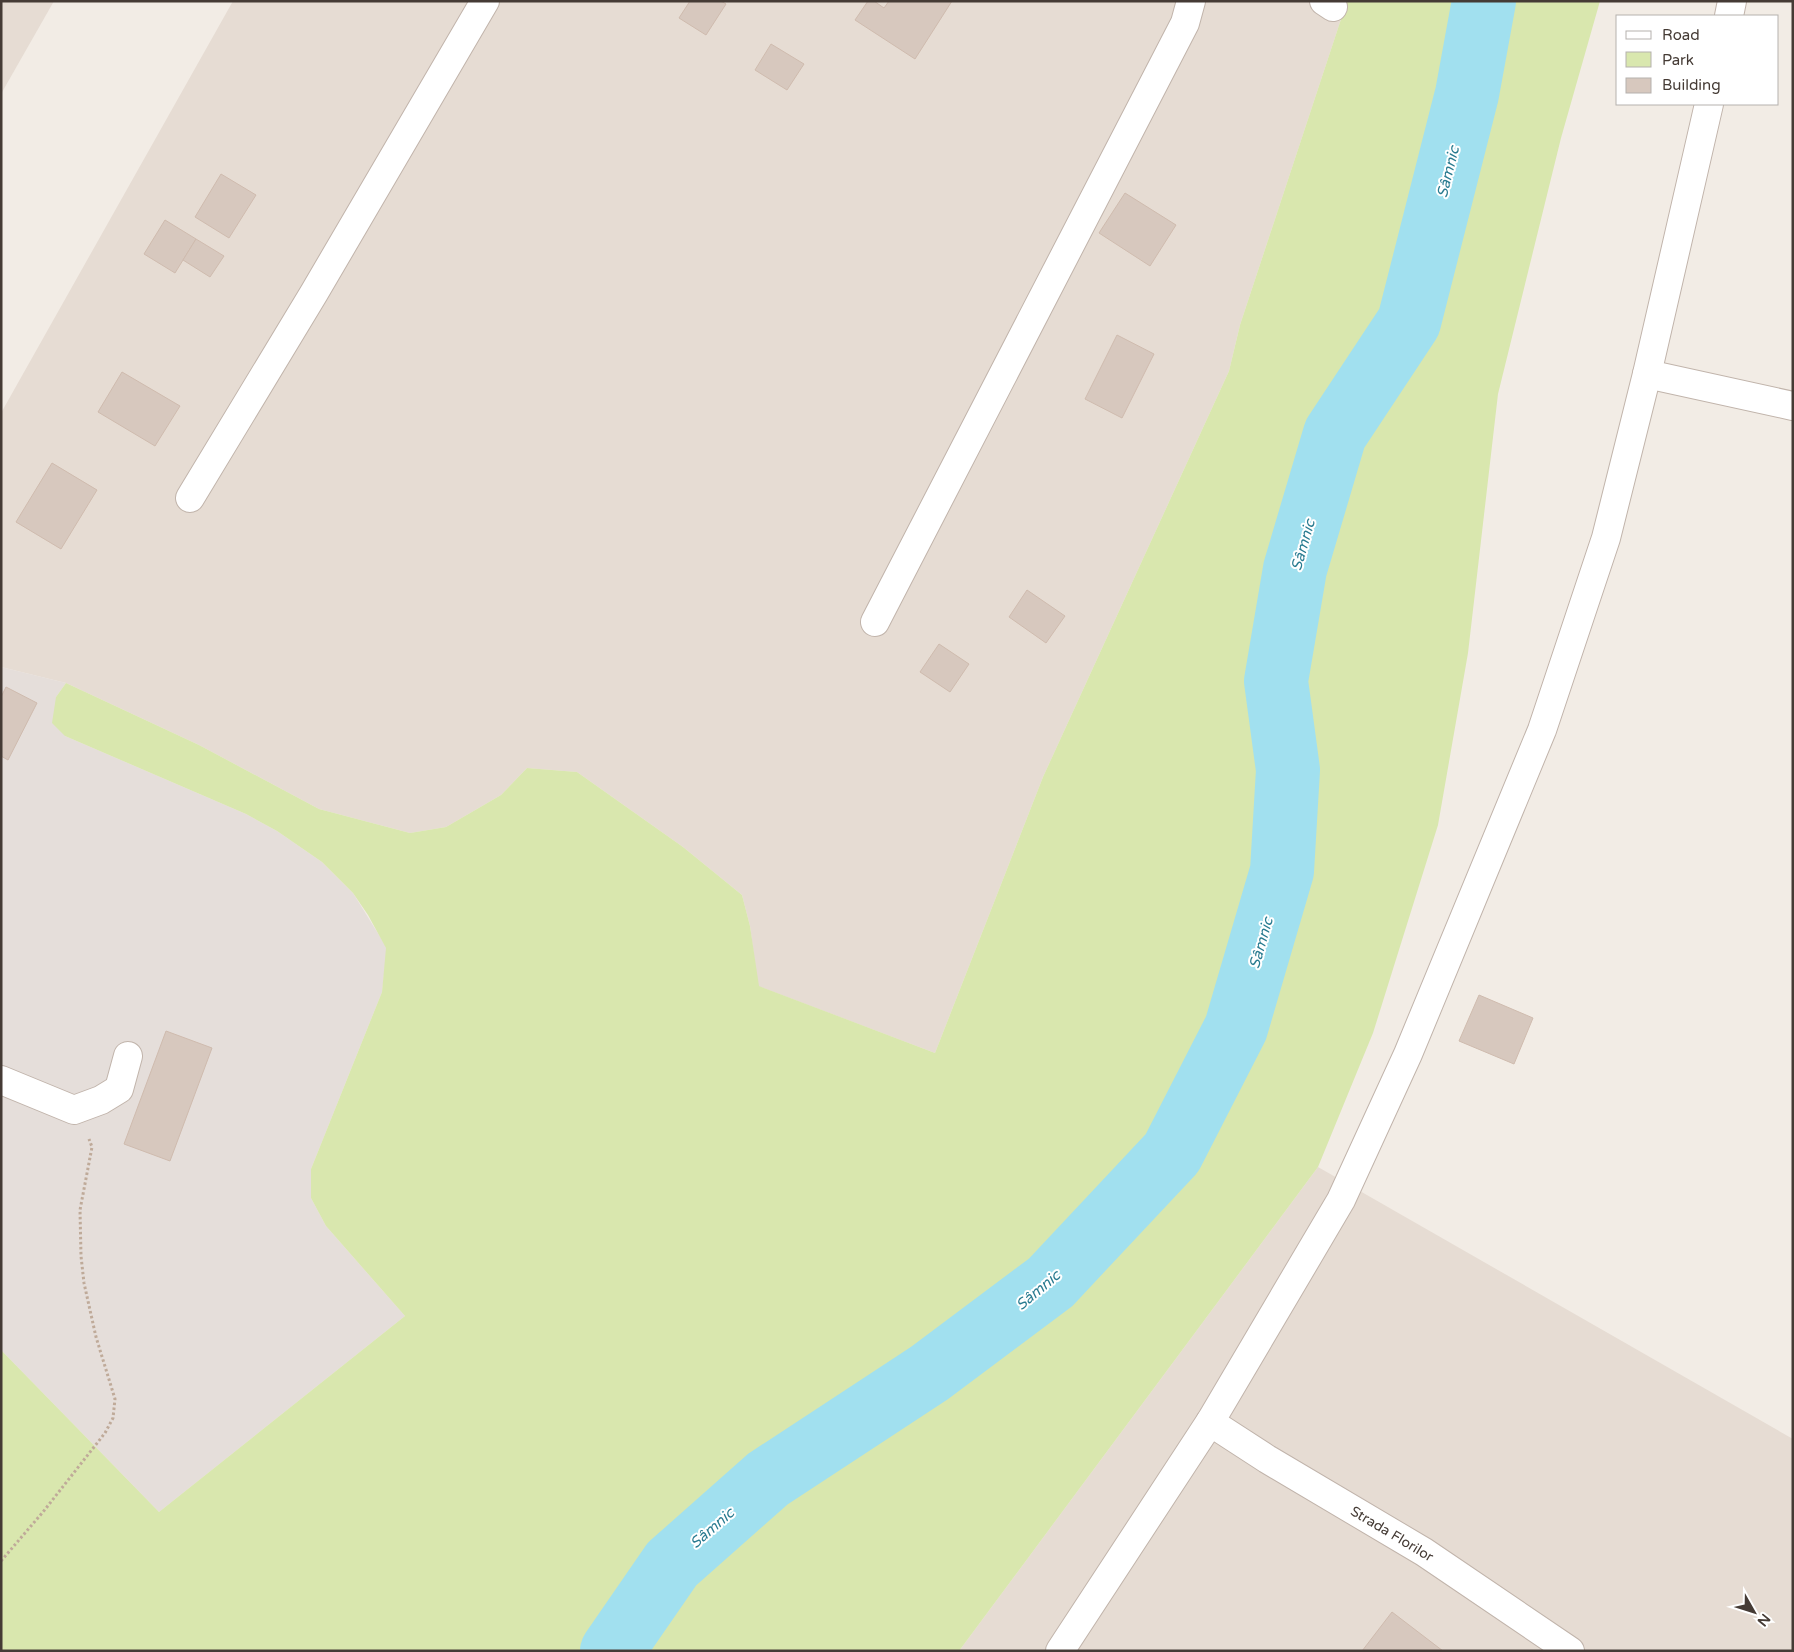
<svg xmlns="http://www.w3.org/2000/svg" width="1794" height="1652" font-family="'Varela Round',sans-serif">
	<style>
		.residential { fill: #e6dcd3 }
		.industrial { fill: #e5deda }
		.green { fill: #d9e7ae }
		.lines { fill: none; stroke-linecap: round; stroke-linejoin: round }
		.river { stroke: #a1e0ef; stroke-width: 64 }
		.building { fill: #d7c8be; stroke: #cfbbae }
		.minor-casing { stroke: #c1b4ab; stroke-width: 30 }
		.path { stroke: #bfaa99; stroke-width: 3; stroke-dasharray: 2.5 2.5; stroke-linecap: butt }
		.minor { stroke: #fff; stroke-width: 28 }
		.labels { text-anchor: middle; dominant-baseline: central; stroke-width: 4; stroke-linejoin: round; paint-order: stroke }
		.street-label { font-size: 14px; fill: #453b35; stroke: #fff }
		.water-label { font-size: 15px; font-style: italic; fill: #297b90; stroke: #fff }
	</style>
	<rect width="100%" height="100%" fill="#f2ece5"/>
	<g class="residential">
		<polygon points="1,1 54,1 1,94"/>
		<polygon points="233,1 1347,1 1240,325 1229,371 1043,777 935,1053 758,986 750,926 742,895 683,847 577,772 527,768 501,795 446,827 410,833 319,809 199,745 66,683 1,667 1,413"/>
		<polygon points="1318,1167 1793,1439 1793,1651 959,1651"/>
	</g>
	<polygon class="industrial" points="1,667 66,683 56,697 65,736 246,814 277,831 322,862 353,893 387,948 382,992 311,1169 311,1198 326,1226 405,1316 159,1512 1,1350"/>
	<polygon class="green" points="1347,1 1600,1 1561,138 1498,394 1468,653 1438,825 1373,1033 1318,1167 959,1651 1,1651 1,1350 159,1512 405,1316 326,1226 311,1198 311,1169 382,992 386,948 368,915 353,893 322,862 277,831 246,814 65,736 52,723 56,697 66,683 199,745 319,809 410,833 446,827 501,795 527,768 577,772 683,847 742,895 750,926 759,986 935,1053 1043,777 1229,371 1240,325"/>
	<g class="lines">
		<polyline class="river" points="612,1651 672,1564 768,1479 928,1374 1051,1282 1172,1153 1236,1028 1282,871 1288,770 1276,681 1295,569 1335,434 1409,322 1467,94 1484,1"/>
	</g>
	<g class="building">
		<polygon points="690,1 721,1 726,4 706,35 679,18"/>
		<polygon points="868,1 874,1 884,8 889,1 952,1 915,59 855,20"/>
		<polygon points="771,44 804,64 787,90 755,70"/>
		<polygon points="221,174 256,195 229,238 195,217"/>
		<polygon points="1125,193 1176,225 1150,266 1099,233"/>
		<polygon points="165,220 196,239 175,273 144,254"/>
		<polygon points="196,239 224,256 210,277 183,260"/>
		<polygon points="1117,335 1154,354 1122,418 1085,399"/>
		<polygon points="122,372 180,406 155,446 98,412"/>
		<polygon points="52,463 97,490 61,549 16,522"/>
		<polygon points="1027,590 1065,616 1046,643 1009,617"/>
		<polygon points="939,644 969,664 950,692 920,672"/>
		<polygon points="6,687 37,703 8,760 1,756 1,697"/>
		<polygon points="1479,995 1533,1018 1514,1064 1459,1041"/>
		<polygon points="166,1031 212,1048 170,1161 124,1144"/>
		<polygon points="1392,1612 1443,1651 1362,1651"/>
	</g>
	<g class="lines">
		<g class="minor-casing">
			<g id="minor">
				<polyline points="1324,1 1333,7"/>
				<polyline points="1729,16 1732,1"/>
				<polyline points="1647,374 1793,406"/>
				<polyline points="190,498 314,293 485,1"/>
				<polyline points="875,622 1185,23 1191,1"/>
				<polyline points="1,1080 74,1110 101,1100 119,1089 128,1056"/>
				<polyline points="1210,1422 1267,1459 1424,1552 1570,1651"/>
				<polyline points="1060,1651 1210,1422 1341,1200 1408,1054 1542,730 1606,538 1647,374 1709,104"/>
			</g>
		</g>
		<polyline class="path" points="1,1561 43,1512 105,1433 113,1418 115,1399 96,1337 84,1283 81,1256 80,1210 92,1147 89,1139"/>
		<use href="#minor" class="minor"/>
	</g>
	<g class="labels">
		<g class="street-label">
			<text transform="translate(1392 1534) rotate(31)">Strada Florilor</text>
		</g>
		<g class="water-label">
			<text transform="translate(1448 172) rotate(-76)">Sâmnic</text>
			<text transform="translate(1303 545) rotate(-74)">Sâmnic</text>
			<text transform="translate(1261 943) rotate(-74)">Sâmnic</text>
			<text transform="translate(1038 1290) rotate(-40)">Sâmnic</text>
			<text transform="translate(712 1528) rotate(-41)">Sâmnic</text>
		</g>
	</g>
	<rect width="1794" height="1652" fill="none" stroke="#453b35" stroke-width="5"/>
	<rect x="1616" y="15" width="162" height="90" fill="#ffffff" stroke="#b5b1ae"/>
	<rect x="1626" y="31" width="25" height="8" fill="#ffffff" stroke="#b5b1ae"/>
	<text x="1662" y="40" font-size="15" fill="#453b35">Road</text>
	<rect x="1626" y="52" width="25" height="15" fill="#d9e7ae" stroke="#b5b1ae"/>
	<text x="1662" y="65" font-size="15" fill="#453b35">Park</text>
	<rect x="1626" y="78" width="25" height="15" fill="#d7c8be" stroke="#b5b1ae"/>
	<text x="1662" y="90" font-size="15" fill="#453b35">Building</text>
	<g transform="translate(1754 1612) rotate(129)" stroke="#ffffff" stroke-width="4" paint-order="stroke">
	<path d="M0-4L9 19L0 12L-9 19Z" fill="#453b35"/>
	<text y="-8" font-size="14" font-weight="bold" text-anchor="middle" fill="#453b35">N</text>
	</g>
</svg>
